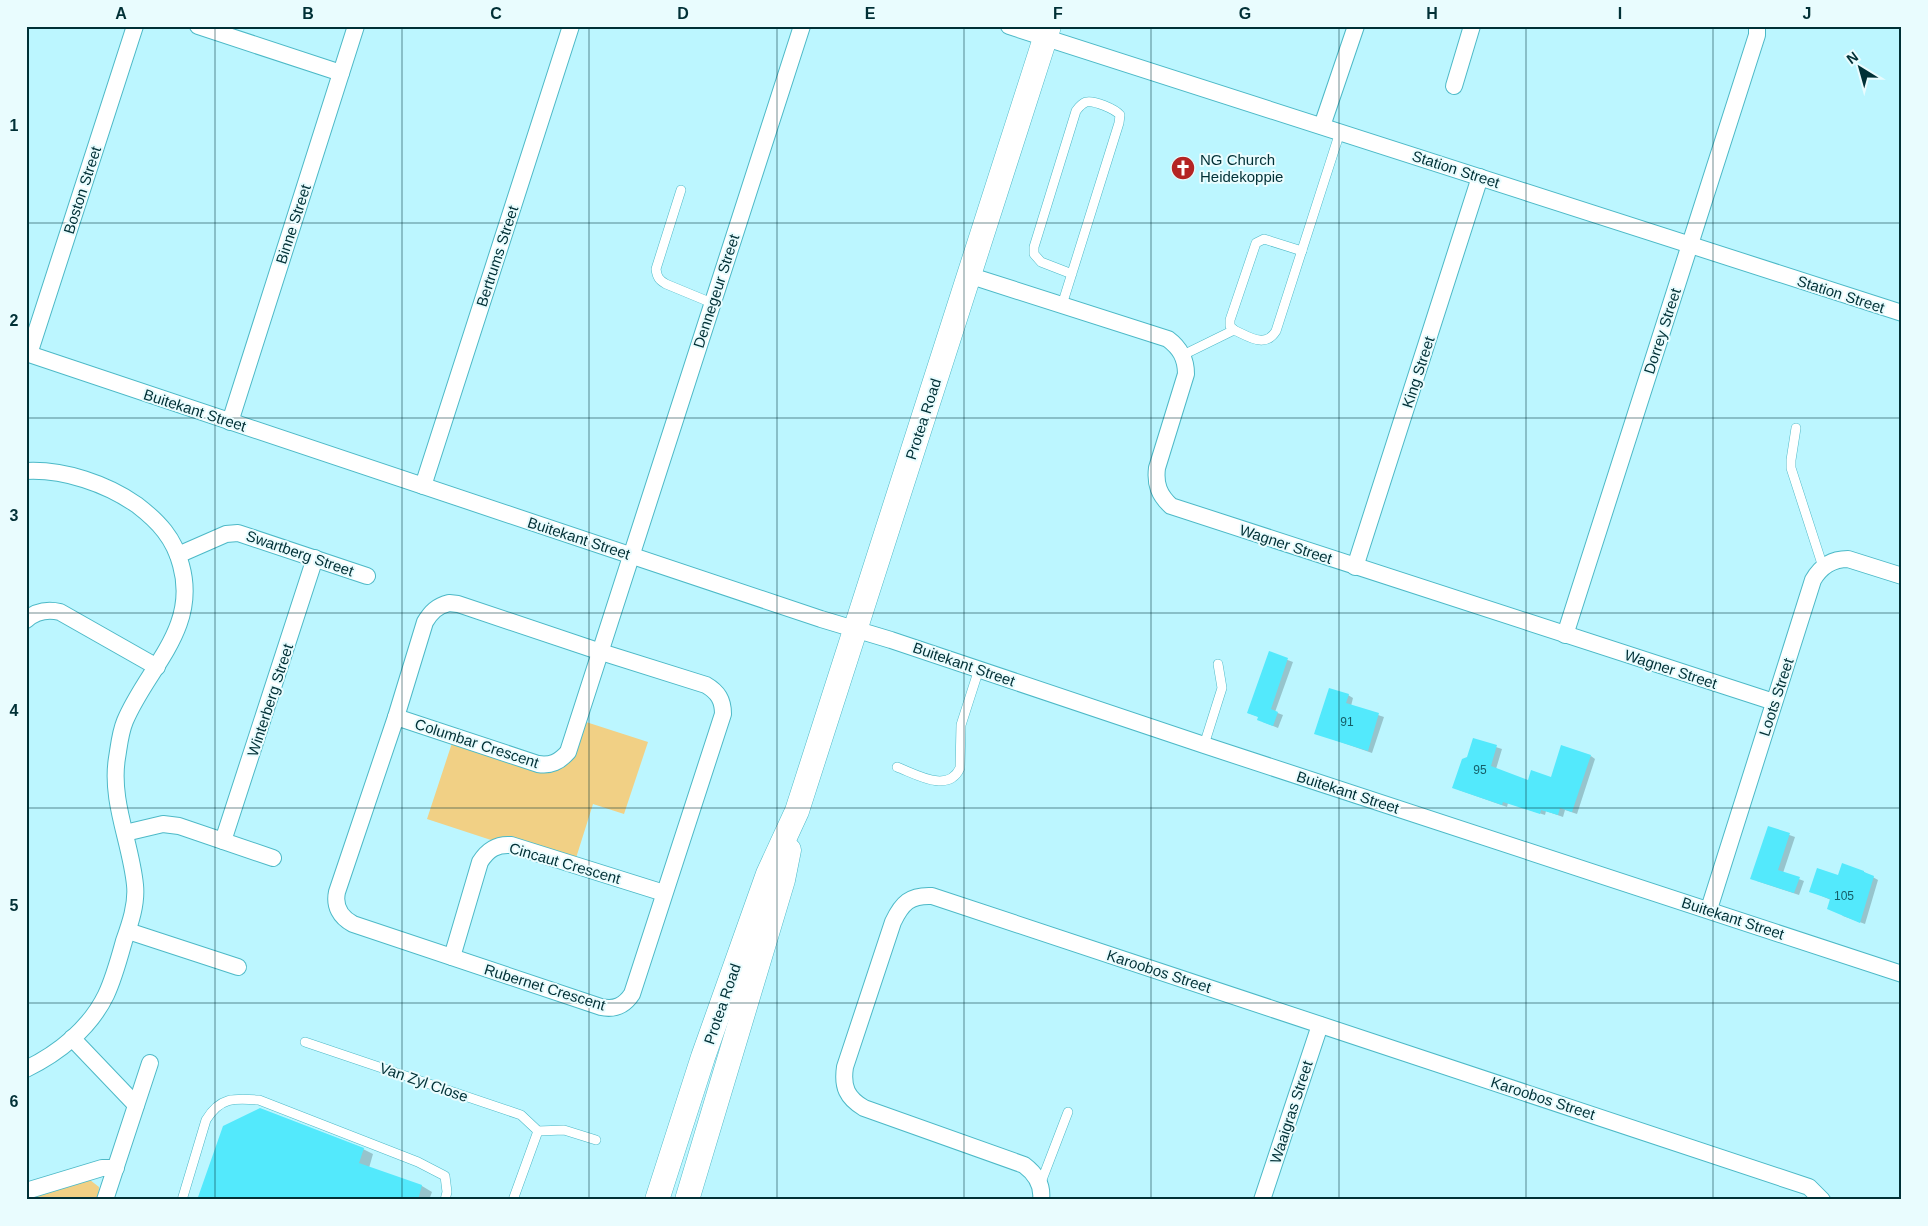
<svg xmlns="http://www.w3.org/2000/svg" width="1928" height="1226" font-family="Arial,sans-serif">
	<style>
		.green { fill: #f1d085 }
		.shadow { fill: #0003 }
		.building { fill: #53e9fc }
		.lines { fill: none; stroke-linecap: round; stroke-linejoin: round }
		.lane-casing { stroke: #4db9c7; stroke-width: 10 }
		.street-casing { stroke: #4db9c7; stroke-width: 18 }
		.secondary-casing { stroke: #4db9c7; stroke-width: 25 }
		.lane { stroke: #fff; stroke-width: 9 }
		.street { stroke: #fff; stroke-width: 16 }
		.secondary { stroke: #fff; stroke-width: 24 }
		.grid { fill: none; stroke: #003036; stroke-width: 1; stroke-opacity: 0.55 }
		.labels { text-anchor: middle; dominant-baseline: central; stroke-width: 4; stroke-linejoin: round; paint-order: stroke }
		.number-label { font-size: 12px; fill: #155e68 }
		.poi-label { font-size: 15px; fill: #003036; stroke: #e9fcfe; text-anchor: start }
		.street-label { font-size: 15px; fill: #003036; stroke: #e9fcfe }
		.neatline { fill: none; stroke: #003036; stroke-width: 2 }
		.grid-label { font-size: 16px; text-anchor: middle; font-weight: bold; fill: #003036 }
	</style>
	<rect width="100%" height="100%" fill="#bcf6ff"/>
	<g class="green">
		<polygon points="586,722 648,742 624,814 593,804 576,858 509,837 491,840 427,819 452,743 537,771 574,756"/>
		<polygon points="90,1180 99,1187 98,1200 26,1200 26,1198"/>
	</g>
	<g class="shadow">
		<polygon points="1269,653 1293,662 1275,712 1283,715 1278,728 1263,722 1259,717 1248,713"/>
		<polygon points="1348,695 1353,698 1351,706 1384,717 1372,753 1315,733"/>
		<polygon points="1474,740 1502,749 1496,769 1528,781 1552,779 1591,756 1595,759 1577,814 1565,810 1563,817 1546,811 1545,815 1508,803 1507,807 1459,790"/>
		<polygon points="1769,828 1795,837 1783,873 1804,881 1799,895 1757,881"/>
		<polygon points="1864,872 1878,880 1865,924 1843,916 1831,900 1810,891 1839,877"/>
		<polygon points="363,1149 373,1154 369,1168 422,1186 432,1192 429,1200 199,1200"/>
	</g>
	<g class="building">
		<polygon points="1269,651 1288,658 1271,709 1278,712 1273,726 1257,720 1258,717 1247,713"/>
		<polygon points="1329,688 1349,694 1346,703 1379,713 1368,751 1314,734"/>
		<polygon points="1473,738 1497,745 1491,766 1528,780 1531,770 1551,777 1561,745 1591,755 1572,812 1560,808 1558,815 1541,810 1540,814 1503,802 1502,805 1452,788 1462,759 1467,757"/>
		<polygon points="1768,826 1790,833 1778,870 1800,877 1794,893 1750,879"/>
		<polygon points="1842,863 1864,871 1864,872 1874,876 1860,923 1827,909 1830,899 1809,892 1817,868 1838,875"/>
		<polygon points="260,1108 364,1148 359,1163 422,1185 418,1200 197,1200 223,1126"/>
	</g>
	<g class="lines">
		<g class="lane-casing">
			<g id="lane">
				<path d="M 681,190 L 656,269 C 657,277 659,280 666,284 L 712,303"/>
				<path d="M 1062,305 L 1119,123 L 1120,115 C 1115,109 1094,100 1086,102 C 1081,104 1079,107 1076,111 L 1034,247 L 1034,254 L 1041,262 L 1072,274"/>
				<polyline points="1234,330 1230,326 1230,320 1256,243 1264,239 1302,251"/>
				<path d="M 1183,355 L 1234,330 C 1248,336 1265,349 1276,331 L 1340,132"/>
				<polyline points="1796,428 1791,460 1791,468 1823,567"/>
				<polyline points="1204,745 1222,688 1218,664"/>
				<path d="M 897,767 C 916,774 948,794 960,768 L 961,725 L 979,669"/>
				<polyline points="305,1042 521,1115 538,1131 564,1130 596,1140"/>
				<polyline points="1040,1185 1068,1112"/>
				<path d="M 182,1200 L 206,1120 C 220,1097 234,1098 259,1100 L 418,1162 L 445,1176 L 447,1192 L 445,1200"/>
				<polyline points="513,1200 538,1131"/>
			</g>
		</g>
		<g class="street-casing">
			<g id="street">
				<polyline points="198,26 341,73"/>
				<polyline points="1009,26 1902,313"/>
				<polyline points="1454,86 1472,26"/>
				<polyline points="1322,126 1356,26"/>
				<path d="M 968,275 L 1168,339 C 1180,348 1186,358 1186,374 L 1157,468 C 1155,484 1159,495 1171,506 L 1774,702"/>
				<polyline points="26,353 821,619 891,640 1204,745 1902,974"/>
				<polyline points="29,354 135,26"/>
				<polyline points="230,422 356,26"/>
				<path d="M 26,471 C 64,469 107,484 137,505 C 159,522 174,538 181,565 C 199,629 147,668 125,721 C 120,733 119,746 117,758 C 110,801 131,843 135,885 C 137,904 130,924 124,941 C 119,959 114,978 106,995 C 90,1028 59,1053 26,1069"/>
				<polyline points="423,486 571,26"/>
				<polyline points="178,555 226,534 238,533 367,576"/>
				<polyline points="1355,567 1480,177"/>
				<path d="M 449,603 L 458,604 L 601,652 L 706,685 C 718,692 723,700 723,714 L 632,994 C 624,1006 615,1010 601,1007 L 353,924 C 340,917 334,906 337,892 L 396,717 L 425,622 C 431,612 437,606 449,603 Z"/>
				<path d="M 26,620 C 36,611 47,609 60,612 L 157,667"/>
				<polyline points="1565,635 1757,35 1757,26"/>
				<path d="M 396,717 L 538,764 C 551,766 559,762 568,752 L 802,26"/>
				<polyline points="125,833 163,824 179,826 273,858"/>
				<polyline points="223,841 315,558"/>
				<path d="M 1709,909 L 1813,580 C 1821,566 1832,559 1848,559 L 1902,576"/>
				<polyline points="128,931 238,967"/>
				<path d="M 452,957 L 480,862 C 488,849 497,844 511,845 L 664,893"/>
				<polyline points="72,1038 136,1105"/>
				<polyline points="26,1191 102,1168 116,1168"/>
				<polyline points="105,1200 150,1063"/>
				<path d="M 1041,1200 C 1043,1185 1036,1174 1024,1165 L 864,1108 C 847,1098 842,1087 845,1067 L 893,922 C 902,903 910,895 932,896 L 1809,1187 L 1822,1200"/>
				<polyline points="1262,1200 1320,1025"/>
			</g>
		</g>
		<g class="secondary-casing">
			<g id="secondary">
				<polyline points="657,1200 703,1057 768,874 797,811 1049,26"/>
				<polyline points="687,1200 783,880 789,850"/>
			</g>
		</g>
		<use href="#lane" class="lane"/>
		<use href="#street" class="street"/>
		<use href="#secondary" class="secondary"/>
	</g>
	<path class="grid" d="M 215,26 L 215,1200M 402,26 L 402,1200M 589,26 L 589,1200M 777,26 L 777,1200M 964,26 L 964,1200M 1151,26 L 1151,1200M 1339,26 L 1339,1200M 1526,26 L 1526,1200M 1713,26 L 1713,1200M 26,223 L 1902,223M 26,418 L 1902,418M 26,613 L 1902,613M 26,808 L 1902,808M 26,1003 L 1902,1003"/>
	<defs>
		<g id="church-disc" transform="scale(1.25)"><circle r="9.5" fill="#b42424" stroke="#e9fcfe"/><path d="M-1.2-6h2.4v3.5h3.3v2.4h-3.3V6h-2.4V-.1h-3.3v-2.4h3.3Z" fill="#fff"/></g>
	</defs>
	<g fill-rule="evenodd">
		<use href="#church-disc" x="1183" y="168"/>
	</g>
	<g class="labels">
		<g class="number-label">
			<text x="1347" y="722">91</text>
			<text x="1480" y="770">95</text>
			<text x="1844" y="896">105</text>
		</g>
		<g class="poi-label">
			<text x="1200" y="159">NG Church<tspan x="1200" dy="17">Heidekoppie</tspan></text>
		</g>
		<g class="street-label">
			<text transform="translate(1456 169) rotate(18)">Station Street</text>
			<text transform="translate(82 190) rotate(-72)">Boston Street</text>
			<text transform="translate(293 224) rotate(-72)">Binne Street</text>
			<text transform="translate(497 256) rotate(-72)">Bertrums Street</text>
			<text transform="translate(716 291) rotate(-72)">Dennegeur Street</text>
			<text transform="translate(1841 294) rotate(18)">Station Street</text>
			<text transform="translate(1662 331) rotate(-72)">Dorrey Street</text>
			<text transform="translate(1418 372) rotate(-72)">King Street</text>
			<text transform="translate(195 410) rotate(18)">Buitekant Street</text>
			<text transform="translate(923 419) rotate(-72)">Protea Road</text>
			<text transform="translate(579 538) rotate(18)">Buitekant Street</text>
			<text transform="translate(1286 544) rotate(18)">Wagner Street</text>
			<text transform="translate(300 553) rotate(19)">Swartberg Street</text>
			<text transform="translate(964 664) rotate(19)">Buitekant Street</text>
			<text transform="translate(1671 669) rotate(18)">Wagner Street</text>
			<text transform="translate(1776 697) rotate(-72)">Loots Street</text>
			<text transform="translate(270 700) rotate(-72)">Winterberg Street</text>
			<text transform="translate(477 743) rotate(18)">Columbar Crescent</text>
			<text transform="translate(1348 792) rotate(18)">Buitekant Street</text>
			<text transform="translate(565 863) rotate(16)">Cincaut Crescent</text>
			<text transform="translate(1733 918) rotate(18)">Buitekant Street</text>
			<text transform="translate(1159 971) rotate(18)">Karoobos Street</text>
			<text transform="translate(545 987) rotate(17)">Rubernet Crescent</text>
			<text transform="translate(722 1004) rotate(-71)">Protea Road</text>
			<text transform="translate(424 1082) rotate(19)">Van Zyl Close</text>
			<text transform="translate(1543 1098) rotate(18)">Karoobos Street</text>
			<text transform="translate(1291 1112) rotate(-72)">Waaigras Street</text>
		</g>
	</g>
	<rect width="1928" height="1226" fill="none" stroke="#e9fcfe" stroke-width="55"/>
	<g transform="translate(1860 68) rotate(323)" stroke="#e9fcfe" stroke-width="4" paint-order="stroke">
	<path d="M0-4L9 19L0 12L-9 19Z" fill="#003036"/>
	<text y="-8" font-size="14" font-weight="bold" text-anchor="middle" fill="#003036">N</text>
	</g>
	<rect x="28" y="28" width="1872" height="1170" class="neatline"/>
	<g class="grid-label">
		<text x="121" y="19">A</text>
		<text x="308" y="19">B</text>
		<text x="496" y="19">C</text>
		<text x="683" y="19">D</text>
		<text x="870" y="19">E</text>
		<text x="1058" y="19">F</text>
		<text x="1245" y="19">G</text>
		<text x="1432" y="19">H</text>
		<text x="1620" y="19">I</text>
		<text x="1807" y="19">J</text>
		<text x="14" y="131">1</text>
		<text x="14" y="326">2</text>
		<text x="14" y="521">3</text>
		<text x="14" y="716">4</text>
		<text x="14" y="911">5</text>
		<text x="14" y="1107">6</text>
	</g>
</svg>
